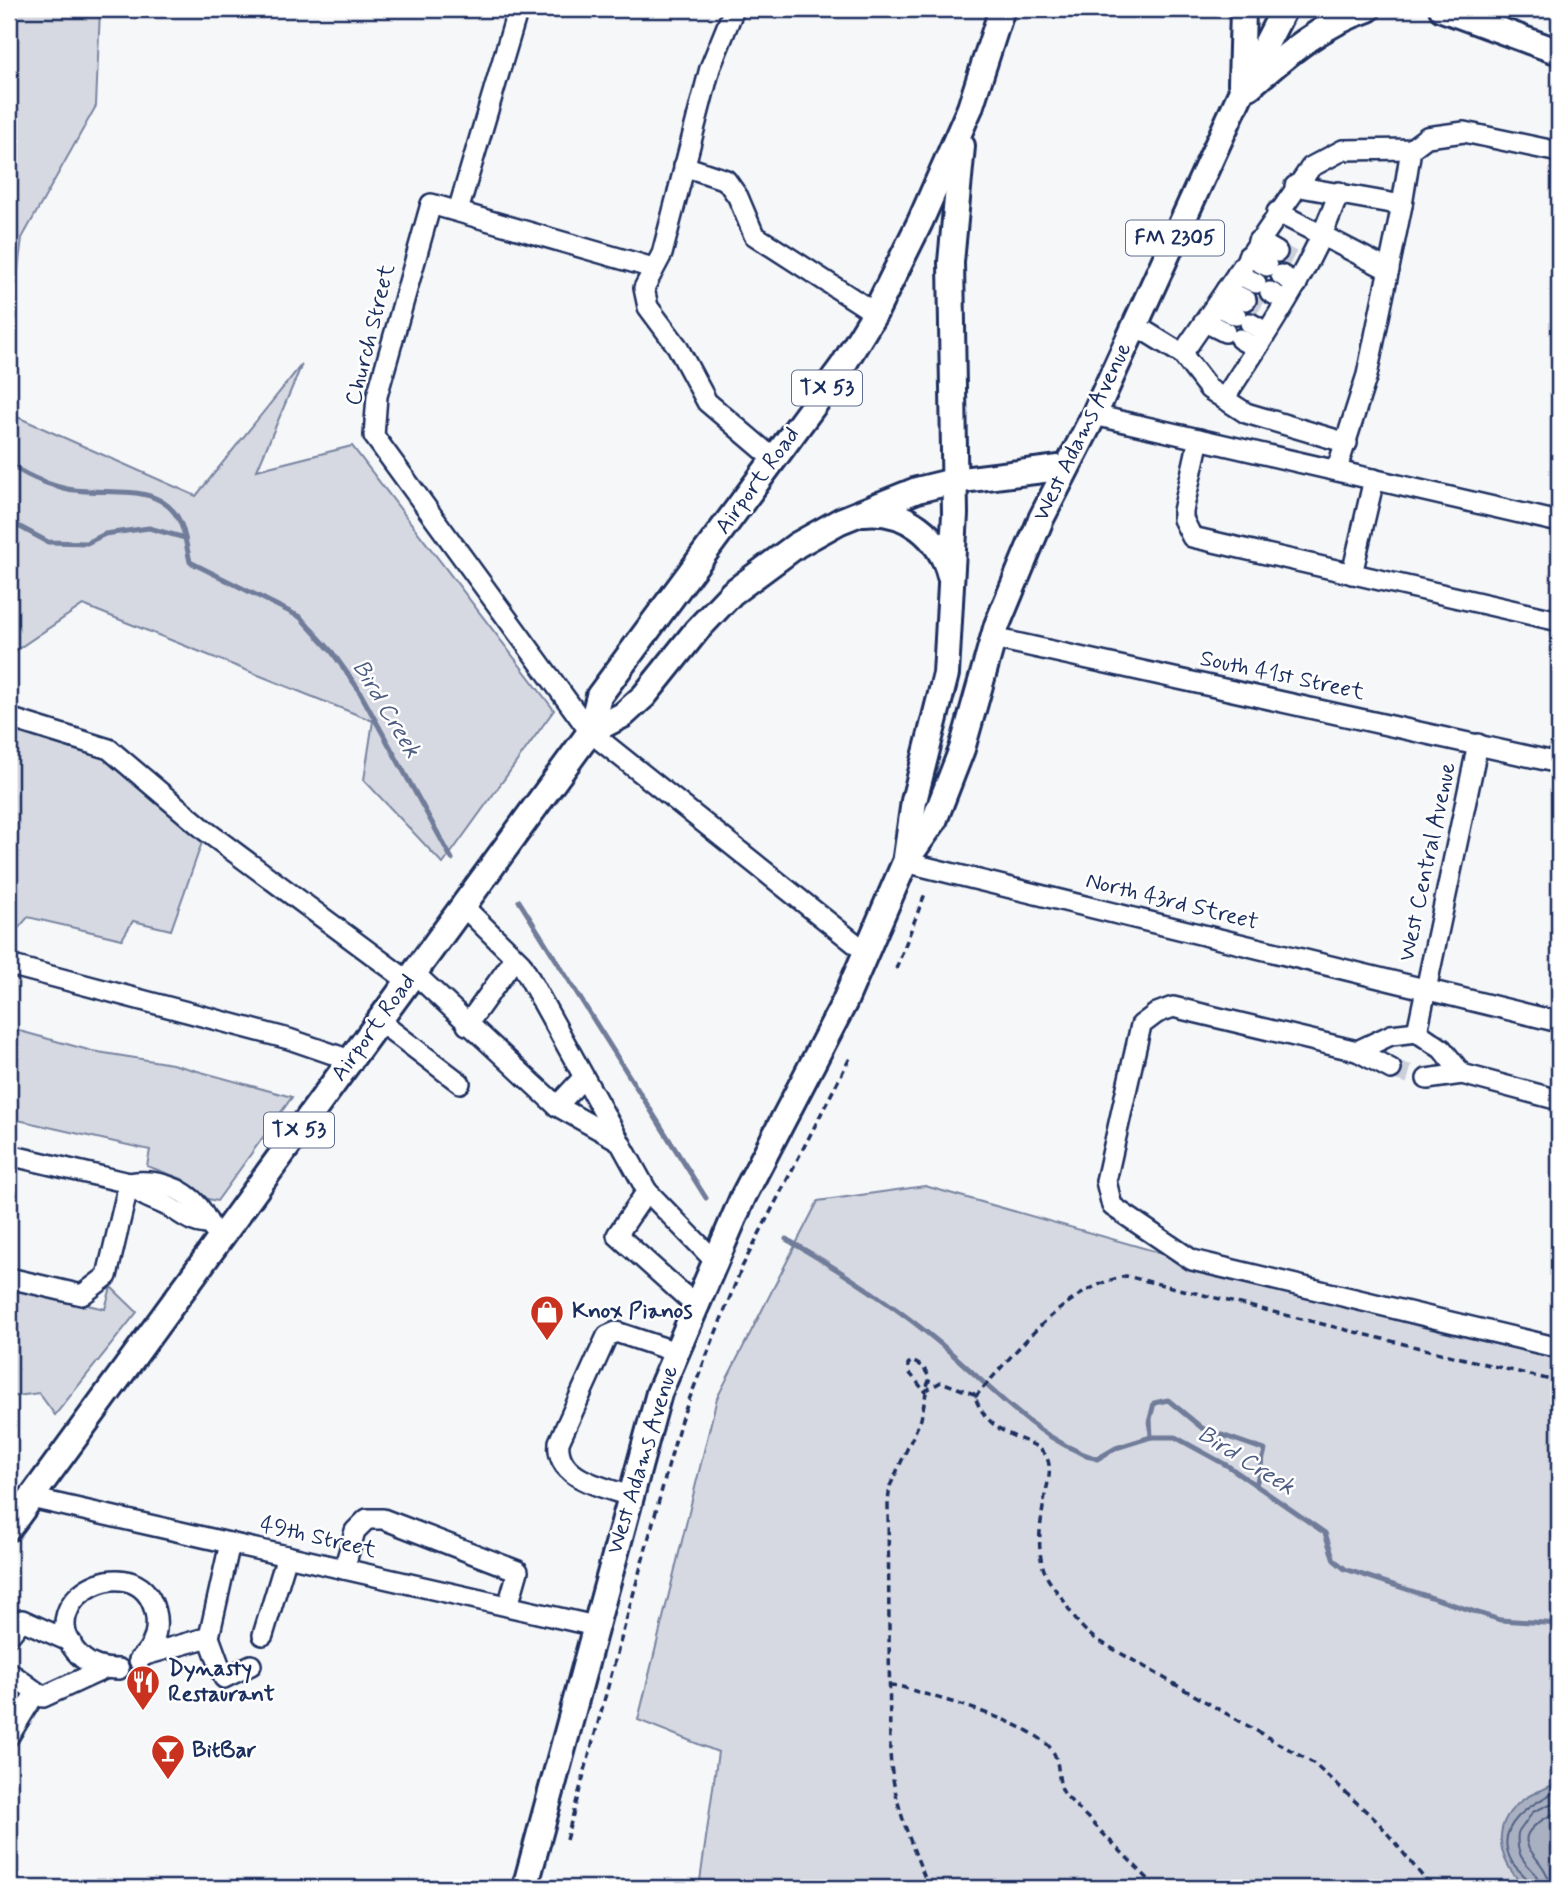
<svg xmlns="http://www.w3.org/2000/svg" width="1568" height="1897" font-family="Mynerve,sans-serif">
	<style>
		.green { fill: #d6d9e2; stroke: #7884a0; stroke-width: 2 }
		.water { fill: #a9b0c1; stroke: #707c99; stroke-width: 2 }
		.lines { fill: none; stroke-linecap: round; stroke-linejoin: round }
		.shore { stroke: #546386; stroke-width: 2 }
		.stream { stroke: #707c99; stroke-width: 5 }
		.minor-tunnel { stroke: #cacfda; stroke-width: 19; stroke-dasharray: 19 10; stroke-linecap: butt }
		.minor-casing { stroke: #1b2f5e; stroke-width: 24 }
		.major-casing { stroke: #1b2f5e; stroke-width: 30 }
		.path { stroke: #1b2f5e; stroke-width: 3.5; stroke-dasharray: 7 5; stroke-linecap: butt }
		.minor { stroke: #fff; stroke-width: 19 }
		.major { stroke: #fff; stroke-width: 24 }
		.labels { text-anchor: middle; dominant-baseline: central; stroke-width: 5; stroke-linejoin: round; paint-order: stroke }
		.shield { fill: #fff; stroke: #5f6d8e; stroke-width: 2 }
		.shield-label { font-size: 21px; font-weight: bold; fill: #1b2f5e }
		.street-label { font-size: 23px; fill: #1b2f5e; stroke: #fff }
		.poi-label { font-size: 23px; font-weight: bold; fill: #1b2f5e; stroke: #fff; text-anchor: start }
		.water-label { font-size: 24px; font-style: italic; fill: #4d5c81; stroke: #fff }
	</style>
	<rect width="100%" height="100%" fill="#f6f7f9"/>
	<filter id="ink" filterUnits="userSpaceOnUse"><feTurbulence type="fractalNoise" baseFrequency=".0143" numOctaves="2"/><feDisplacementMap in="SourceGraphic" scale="14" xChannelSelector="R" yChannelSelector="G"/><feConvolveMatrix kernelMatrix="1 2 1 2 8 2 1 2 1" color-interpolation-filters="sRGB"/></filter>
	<g filter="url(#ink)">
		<g class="green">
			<polygon points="9,9 100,9 96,106 22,238 9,340"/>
			<polygon points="9,364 15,416 196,496 302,364 257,470 352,446 554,710 443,864 364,780 373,721 83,605 9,655"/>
			<polygon points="9,718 109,749 206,831 171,930 133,921 122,939 28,917 9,939"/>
			<polygon points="9,1028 92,1051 172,1064 292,1097 217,1201 208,1199 182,1179 147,1166 150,1150 9,1118"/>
			<polygon points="925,1186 1422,1327 1559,1359 1559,1888 699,1888 718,1752 638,1720 717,1398 818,1201"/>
			<polygon points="9,1287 105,1309 111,1287 137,1312 55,1415 39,1393 9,1397"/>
		</g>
		<path class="water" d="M 1559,1782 L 1559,1888 L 1527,1888 C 1498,1863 1488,1824 1524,1799 C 1534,1792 1548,1788 1559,1782 Z"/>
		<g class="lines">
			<g class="shore">
				<path d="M 1531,1888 C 1530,1877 1518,1872 1512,1862 C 1491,1825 1533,1803 1559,1790"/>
				<path d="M 1540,1888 C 1538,1864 1514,1867 1518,1833 L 1533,1812 L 1559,1800"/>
				<path d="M 1550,1888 C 1549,1852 1492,1843 1559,1811"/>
			</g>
			<g class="stream">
				<polyline points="9,93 9,119"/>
				<path d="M 9,463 C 22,474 46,484 63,488 C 106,499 173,474 185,538"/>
				<polyline points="9,521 48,542 87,543 105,534 149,528 185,538 190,562 300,617 332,652 357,687 452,859"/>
				<polyline points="519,901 706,1198"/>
				<path d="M 786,1239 C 838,1269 889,1301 936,1340 C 987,1382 1032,1438 1097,1459 L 1116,1448 L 1151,1437 L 1175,1437 L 1228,1466 L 1325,1533 L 1334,1560 L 1345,1569 L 1500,1620 L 1559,1624"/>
				<polyline points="1151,1437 1150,1419 1154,1403 1168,1400 1202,1428 1265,1450 1256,1485"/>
			</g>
			<g class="minor-tunnel">
				<polyline points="1277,252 1292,260"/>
				<polyline points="1246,300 1260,309"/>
				<polyline points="1391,1069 1427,1079"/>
			</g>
			<g class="minor-casing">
				<g id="minor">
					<polyline points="734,9 710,68 662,254 644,288 648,307 677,346 707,402 774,459"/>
					<polyline points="684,166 726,180 738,197 754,235 875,313"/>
					<polyline points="1295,186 1402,205 1411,149"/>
					<polyline points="458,211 518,9"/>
					<polyline points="1277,212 1389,270"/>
					<polyline points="1258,241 1277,252"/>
					<polyline points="1248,256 1267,266"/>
					<polyline points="653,268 431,204 377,396 374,436 590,732 867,953"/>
					<polyline points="1237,274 1256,283"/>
					<polyline points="1281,275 1297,284"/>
					<polyline points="1226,290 1246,300"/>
					<polyline points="1270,292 1286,301"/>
					<polyline points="1216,306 1236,315"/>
					<polyline points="1205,322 1225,332"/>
					<polyline points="1250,323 1266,332"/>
					<polyline points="1135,325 1182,354 1209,389 1246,413 1347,443"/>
					<polyline points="1240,339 1256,348"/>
					<polyline points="1182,354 1311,167 1343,150 1411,149 1427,137 1464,132 1559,152"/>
					<path d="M 1224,399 C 1267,332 1313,267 1339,192"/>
					<polyline points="1094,415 1559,522"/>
					<polyline points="1199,439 1183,511 1183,519 1192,537 1559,621"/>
					<polyline points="1337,469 1367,375 1402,205"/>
					<polyline points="1352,574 1374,479"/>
					<polyline points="993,638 1559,763"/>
					<polyline points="9,718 109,749 206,831 408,981"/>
					<polyline points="905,862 1559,1022"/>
					<polyline points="463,906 521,963 647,1191 617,1235 695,1305"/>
					<polyline points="13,966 289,1039 350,1060"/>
					<polyline points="414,973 557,1106 616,1139"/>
					<polyline points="379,1021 460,1083"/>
					<polyline points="467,1025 515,958"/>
					<polyline points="1417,1032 1478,744"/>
					<polyline points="1357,1051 1391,1069"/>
					<polyline points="1427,1079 1462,1074"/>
					<polyline points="1559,1100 1462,1074 1442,1049 1417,1032 1391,1035 1357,1051 1173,1007 1157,1013 1141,1025 1106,1181 1112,1206 1192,1260 1559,1348"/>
					<polyline points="557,1106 583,1078"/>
					<path d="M 9,1155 L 129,1183 C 153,1179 183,1186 199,1207 C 208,1219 206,1224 221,1238"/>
					<path d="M 129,1183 C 142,1198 155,1199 171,1208 C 185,1216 190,1222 206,1224"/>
					<polyline points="647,1191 714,1260"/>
					<polyline points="9,1278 82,1295 107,1276 129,1183"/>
					<path d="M 630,1496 C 603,1487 555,1479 559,1442 L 607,1336 L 616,1332 L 676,1352"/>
					<polyline points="31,1498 595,1626"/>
					<polyline points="344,1569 355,1531 367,1519 383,1519 518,1571 508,1606"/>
					<polyline points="263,1635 287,1556"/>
					<polyline points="9,1636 22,1620 71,1642"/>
					<polyline points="209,1637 224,1678 251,1665"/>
					<polyline points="145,1655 209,1637 230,1543"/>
					<path d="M 119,1669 C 104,1669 91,1667 79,1655 C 25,1598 144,1540 156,1617 C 158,1634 152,1649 139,1660"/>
					<polyline points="9,1672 43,1697 104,1669"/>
					<polyline points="9,1736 36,1692"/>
				</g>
			</g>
			<g class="major-casing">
				<g id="major">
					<polyline points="1442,9 1559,52"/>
					<polyline points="1241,84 1243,9"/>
					<path d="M 1249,87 C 1286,55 1320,25 1368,9"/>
					<path d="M 863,513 C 905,508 940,536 950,576"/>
					<polyline points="590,732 623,715 644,696 697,630 732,593 797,545 840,521 917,490 954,481 1067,467"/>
					<polyline points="906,857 914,801 946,674 955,514 951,262 962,146"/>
					<polyline points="9,1528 590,732 599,696 842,367 875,313 920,222 970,108 1002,9"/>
					<polyline points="525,1888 659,1393 743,1197 844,1003 905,862 934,821 962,749 997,625 1041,519 1094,415 1240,95 1284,9"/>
				</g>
			</g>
			<g class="path">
				<polyline points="896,969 926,891"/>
				<path d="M 975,1397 C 1017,1351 1062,1289 1126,1276 L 1559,1382"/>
				<path d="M 889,1686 L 902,1687 C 938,1699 1032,1721 1052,1750 C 1062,1765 1055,1782 1066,1796 L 1157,1888"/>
				<polyline points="566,1840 681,1420 742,1267 852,1054"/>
				<path d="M 929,1888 C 911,1843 892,1800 890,1751 L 888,1502 L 890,1486 L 921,1419 L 926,1393 L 908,1371 L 908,1364 L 912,1361 L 923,1367 L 930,1378 L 925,1391 L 941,1382 L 974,1394 C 990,1444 1037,1434 1047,1458 C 1053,1471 1046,1488 1044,1501 C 1040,1527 1035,1555 1048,1579 C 1053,1587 1059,1594 1064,1601 C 1073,1617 1080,1627 1094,1638 L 1313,1763 L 1378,1822 L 1432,1888"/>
			</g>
			<use href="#minor" class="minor"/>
			<use href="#major" class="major"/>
		</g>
	</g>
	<defs>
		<g id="shop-pin" transform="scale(1.75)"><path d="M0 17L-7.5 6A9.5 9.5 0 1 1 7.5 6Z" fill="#c8321e" stroke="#fff"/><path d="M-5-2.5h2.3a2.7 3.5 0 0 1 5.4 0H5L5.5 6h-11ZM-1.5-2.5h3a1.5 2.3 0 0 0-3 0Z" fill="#fff"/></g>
		<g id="restaurant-pin" transform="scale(1.75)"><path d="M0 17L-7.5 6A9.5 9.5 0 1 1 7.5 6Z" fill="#c8321e" stroke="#fff"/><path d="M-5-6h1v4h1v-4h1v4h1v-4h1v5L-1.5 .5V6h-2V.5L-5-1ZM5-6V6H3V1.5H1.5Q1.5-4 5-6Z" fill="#fff"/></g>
		<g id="bar-pin" transform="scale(1.75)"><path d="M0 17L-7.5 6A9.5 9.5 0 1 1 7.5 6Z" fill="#c8321e" stroke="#fff"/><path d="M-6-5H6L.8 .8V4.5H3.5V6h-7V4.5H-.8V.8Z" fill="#fff"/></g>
	</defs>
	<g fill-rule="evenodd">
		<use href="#shop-pin" x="547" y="1312"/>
		<use href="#restaurant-pin" x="143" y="1682"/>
		<use href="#bar-pin" x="168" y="1751"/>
	</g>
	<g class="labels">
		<g class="shield">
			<rect x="1126" y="220.5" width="98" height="35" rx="5"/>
			<rect x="792" y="370.5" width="70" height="35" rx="5"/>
			<rect x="264" y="1112.5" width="70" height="35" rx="5"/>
		</g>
		<g class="shield-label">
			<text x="1175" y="238">FM 2305</text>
			<text x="827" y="388">TX 53</text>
			<text x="299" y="1130">TX 53</text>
		</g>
		<g class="street-label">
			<text transform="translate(371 335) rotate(-76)">Church Street</text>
			<text transform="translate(1083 432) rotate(-64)">West Adams Avenue</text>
			<text transform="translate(758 481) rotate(-54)">Airport Road</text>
			<text transform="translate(1282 676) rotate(12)">South 41st Street</text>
			<text transform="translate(1428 862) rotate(-78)">West Central Avenue</text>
			<text transform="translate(1172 902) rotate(14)">North 43rd Street</text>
			<text transform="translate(374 1028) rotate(-54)">Airport Road</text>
			<text transform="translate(643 1460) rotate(-73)">West Adams Avenue</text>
			<text transform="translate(318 1538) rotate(13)">49th Street</text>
		</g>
		<g class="poi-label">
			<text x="572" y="1312">Knox Pianos</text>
			<text x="168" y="1669">Dynasty<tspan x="168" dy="26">Restaurant</tspan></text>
			<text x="192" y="1751">BitBar</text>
		</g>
		<g class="water-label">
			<text transform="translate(386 709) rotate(59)">Bird Creek</text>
			<text transform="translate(1246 1461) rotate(32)">Bird Creek</text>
		</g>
	</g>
	<rect width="1568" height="1897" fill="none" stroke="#fff" stroke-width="35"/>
	<rect x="18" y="18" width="1533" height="1862" fill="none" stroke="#1b2f5e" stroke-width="2.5" filter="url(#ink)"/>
</svg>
